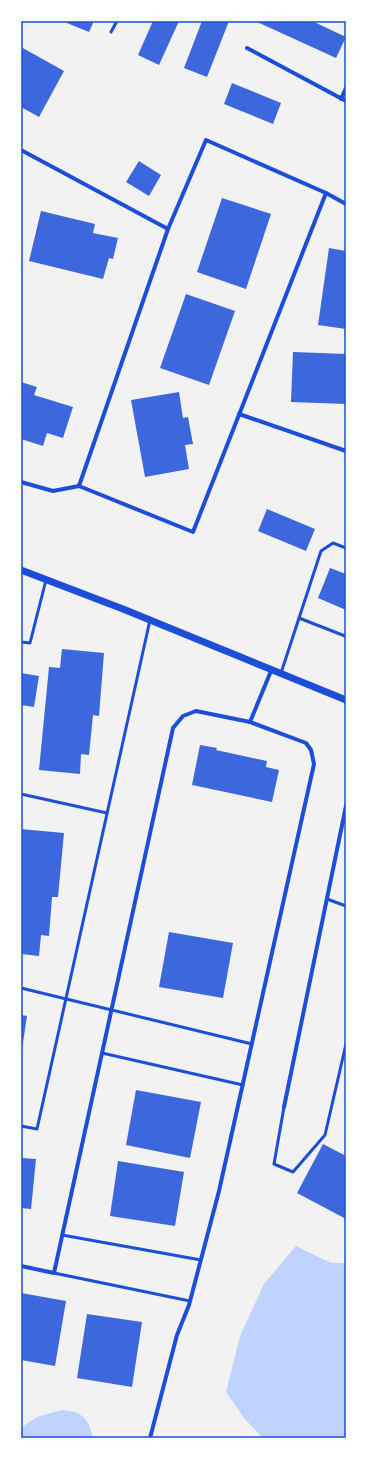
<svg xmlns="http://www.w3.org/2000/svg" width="367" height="1459" font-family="Helvetica,sans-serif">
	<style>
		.water { fill: #bfd3fe }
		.building { fill: #3d67dc }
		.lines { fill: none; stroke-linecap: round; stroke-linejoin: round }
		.service { stroke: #1d4ed8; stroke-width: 3 }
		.minor { stroke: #1d4ed8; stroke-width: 4 }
		.tertiary { stroke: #1d4ed8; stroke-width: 7 }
		.neatline { fill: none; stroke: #1d4ed8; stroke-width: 1.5 }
	</style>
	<rect width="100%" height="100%" fill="#f2f2f2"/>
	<g class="water">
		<polygon points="296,1246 331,1263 346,1263 346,1438 263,1438 244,1418 226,1392 240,1336 264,1284"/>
		<path d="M 62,1410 C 83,1412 88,1418 93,1438 L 21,1438 L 22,1427 L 37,1417 Z"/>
	</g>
	<g class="building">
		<polygon points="68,21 94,21 89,32 67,23"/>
		<polygon points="153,21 179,21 159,65 138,55"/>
		<polygon points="202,21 229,21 207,77 184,68"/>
		<polygon points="255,21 312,21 346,37 336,58"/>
		<polygon points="21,47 64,71 39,117 21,107"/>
		<polygon points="232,83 281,103 273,124 224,104"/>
		<polygon points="139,161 161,175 149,196 126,182"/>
		<polygon points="222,198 271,214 246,289 197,272"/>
		<polygon points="41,211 95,224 93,233 118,238 113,259 109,258 103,279 29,261"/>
		<polygon points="329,248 346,251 346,329 318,325"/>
		<polygon points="186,294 235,311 209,385 160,368"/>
		<polygon points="293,352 346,354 346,404 291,402"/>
		<polygon points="21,382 37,387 34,395 73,407 63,438 47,433 43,446 21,439"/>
		<polygon points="179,392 183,418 188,417 193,444 185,445 189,469 145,477 131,400"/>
		<polygon points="267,509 315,529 306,551 258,531"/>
		<polygon points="330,568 346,574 346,610 318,598"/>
		<polygon points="62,649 104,653 99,716 93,715 89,755 81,754 80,774 39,770 49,667 60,668"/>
		<polygon points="21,673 39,676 34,707 21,705"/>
		<polygon points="200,745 217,748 216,750 267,761 266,767 279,770 272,802 192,785"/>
		<polygon points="21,829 64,833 58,897 52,897 49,936 41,935 39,956 21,954"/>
		<polygon points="169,932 233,943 223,998 159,987"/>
		<polygon points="21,1015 27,1016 22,1049 21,1049"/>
		<polygon points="136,1090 201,1102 190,1158 126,1145"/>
		<polygon points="323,1144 346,1156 346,1219 297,1193"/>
		<polygon points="21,1158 36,1159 31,1209 21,1208"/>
		<polygon points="118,1161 184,1172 175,1226 110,1216"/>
		<polygon points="21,1293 66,1301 55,1366 21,1360"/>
		<polygon points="87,1314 142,1322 132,1387 77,1378"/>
	</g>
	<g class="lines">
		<g class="service">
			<polyline points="111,32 117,21"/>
			<polyline points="299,618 345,636"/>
			<polyline points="21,642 30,643 46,580"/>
			<polyline points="281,673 321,551 333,543 346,548"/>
			<polyline points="21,794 107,813"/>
			<polyline points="327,899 346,906"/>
			<polyline points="21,988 252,1044"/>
			<polyline points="102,1053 243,1085"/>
			<polyline points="284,1107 274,1164 293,1172 325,1135 346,1044"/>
			<polyline points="21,1126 37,1129 150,620"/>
			<polyline points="62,1235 201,1260"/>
			<polyline points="54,1273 190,1301"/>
		</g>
		<g class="minor">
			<polyline points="247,48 346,101"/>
			<polyline points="341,99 346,88"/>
			<polyline points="21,150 168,229 206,140 326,193 193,532 79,486 53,491 21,482"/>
			<polyline points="326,193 346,204"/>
			<polyline points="239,414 346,451"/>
			<polyline points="79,486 168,229"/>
			<polyline points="250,722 271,671"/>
			<polyline points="284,1107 346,806"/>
			<polyline points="21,1266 54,1273 173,728 183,716 196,711 250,722 306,743 311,750 314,764 219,1191 189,1305 177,1335 150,1438"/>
		</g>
		<polyline class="tertiary" points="21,570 123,609 346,700"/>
	</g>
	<rect width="367" height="1459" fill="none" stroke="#ffffff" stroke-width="44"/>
	<rect x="22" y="22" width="323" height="1415" class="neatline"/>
</svg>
